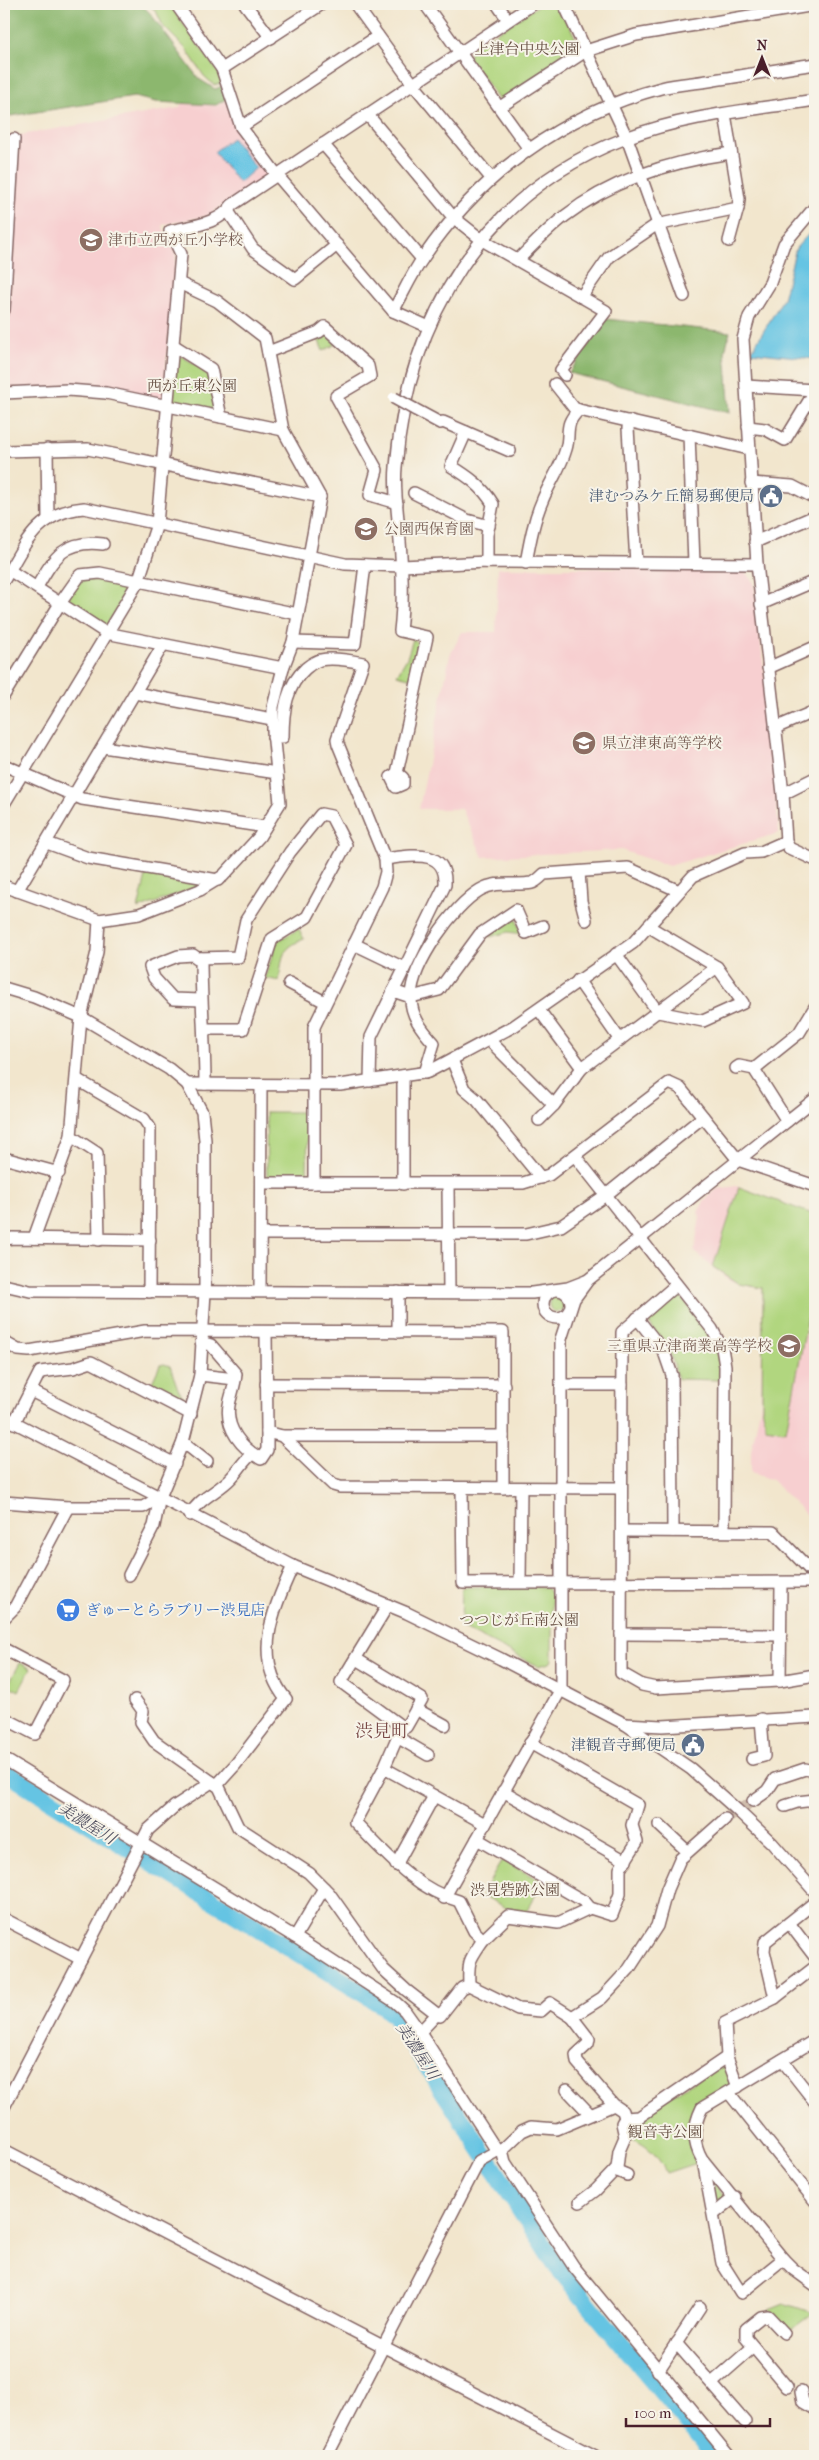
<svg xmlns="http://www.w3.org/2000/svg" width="819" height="2460" font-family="'IM FELL French Canon','Noto Serif JP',serif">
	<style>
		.built { fill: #f7cfd0 }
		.green { fill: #b1d67f; stroke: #7e7a55 }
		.forest { fill: #8cb76e; stroke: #6b6b4c }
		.water { fill: #65c4e3; stroke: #587287 }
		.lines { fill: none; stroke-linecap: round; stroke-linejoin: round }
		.river { stroke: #65c4e3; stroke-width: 18 }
		.minor-tunnel { stroke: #d0bead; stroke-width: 11; stroke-dasharray: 11 5.5; stroke-linecap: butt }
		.minor-casing { stroke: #856564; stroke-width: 14 }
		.minor { stroke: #fff; stroke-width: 11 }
		.minor-bridge-casing { stroke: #856564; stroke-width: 14; stroke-linecap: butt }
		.minor-bridge { stroke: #fff; stroke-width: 11 }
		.labels { text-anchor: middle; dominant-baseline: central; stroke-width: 4; stroke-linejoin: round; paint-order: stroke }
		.park-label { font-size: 15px; fill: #644d40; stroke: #f7f3e8 }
		.education-label { font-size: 15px; fill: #785e54; stroke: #f7f3e8; text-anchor: start }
		.service-label { font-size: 15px; fill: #4e5e75; stroke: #f7f3e8; text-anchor: end }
		.shop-label { font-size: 15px; fill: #366cbe; stroke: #f7f3e8; text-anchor: start }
		.water-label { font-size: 16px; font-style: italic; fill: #525162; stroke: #f7f3e8 }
		.quarter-label { font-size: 18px; fill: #7a4b49; stroke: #f7f3e8 }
	</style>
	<rect width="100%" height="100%" fill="#f7f3e8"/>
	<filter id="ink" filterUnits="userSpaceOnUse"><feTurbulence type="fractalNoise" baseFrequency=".02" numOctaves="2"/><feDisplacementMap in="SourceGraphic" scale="10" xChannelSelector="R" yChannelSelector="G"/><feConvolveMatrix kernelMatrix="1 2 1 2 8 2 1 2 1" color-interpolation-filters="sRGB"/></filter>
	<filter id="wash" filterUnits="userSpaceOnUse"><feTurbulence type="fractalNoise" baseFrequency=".0096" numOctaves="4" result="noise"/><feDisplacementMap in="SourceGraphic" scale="20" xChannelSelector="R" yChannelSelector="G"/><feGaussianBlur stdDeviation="1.12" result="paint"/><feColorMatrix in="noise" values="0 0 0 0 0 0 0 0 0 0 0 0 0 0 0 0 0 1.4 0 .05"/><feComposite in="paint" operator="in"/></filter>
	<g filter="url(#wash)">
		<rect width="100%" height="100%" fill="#f2e6cd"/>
		<g class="built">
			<polygon points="227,100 266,169 264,178 207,216 162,225 176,256 163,397 159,399 8,388 4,385 20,135 179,108 182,104 217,106"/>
			<polygon points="498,568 718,568 746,573 754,583 778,795 776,801 779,833 669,866 621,850 483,857 461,809 419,809 450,655 462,632 496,632"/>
			<polygon points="736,1186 815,1215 815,1524 772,1480 751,1473 751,1451 761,1404 763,1288 739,1284 729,1280 694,1252 700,1217 698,1212 705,1200 717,1189"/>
		</g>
		<g class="green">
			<polygon points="149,4 169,4 218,72 222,83 214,85 204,76 187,50 163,26 157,13"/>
			<polygon points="541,4 560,4 578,44 576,52 504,100 498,99 469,58 471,49"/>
			<polygon points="324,332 336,344 323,351 317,336"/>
			<polygon points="177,354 208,371 216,409 214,411 172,400"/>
			<path d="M 90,577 L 128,583 L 130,587 L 108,623 L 104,625 L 68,602 C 67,590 79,581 90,577 Z"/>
			<polygon points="413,639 421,645 413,679 397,675 407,658"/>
			<polygon points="147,872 199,880 200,886 138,909"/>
			<polygon points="515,917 522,934 508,932 490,937 490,933"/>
			<path d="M 299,929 L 304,939 C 279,949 283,958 279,981 L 265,978 L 277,941 Z"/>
			<polygon points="266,1112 308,1112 307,1176 303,1179 269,1178 267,1176"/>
			<polygon points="739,1187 815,1215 815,1308 810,1306 786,1431 765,1428 765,1419 762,1408 763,1288 739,1284 713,1267"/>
			<path d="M 669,1296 L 678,1296 L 682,1298 C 702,1323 723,1346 720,1380 L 678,1379 L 671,1355 L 647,1320 Z"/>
			<circle cx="557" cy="1304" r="8"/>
			<polygon points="164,1364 170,1366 178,1389 186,1401 178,1402 150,1387 160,1365"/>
			<polygon points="462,1587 546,1587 552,1596 552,1660 550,1663 538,1666 461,1627"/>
			<polygon points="20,1663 31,1668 19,1691 8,1685"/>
			<polygon points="502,1860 543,1882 525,1914 514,1912 482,1895"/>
			<path d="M 720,2065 L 726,2068 L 731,2081 L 729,2089 L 700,2105 L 699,2162 L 666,2173 C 660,2157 644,2141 627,2138 L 625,2124 Z"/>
			<polygon points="712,2180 728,2199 716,2208"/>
			<polygon points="784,2303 813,2313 788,2332 769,2309"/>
		</g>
		<g class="forest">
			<polygon points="4,4 141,4 150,13 199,79 215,89 222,86 226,99 216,105 156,102 134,97 4,117"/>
			<polygon points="606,319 730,332 725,351 730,413 569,373"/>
		</g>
		<g class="water">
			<polygon points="232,138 256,168 239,183 214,152"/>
			<polygon points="815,227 815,359 751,352 783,299 796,248"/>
		</g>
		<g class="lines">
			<polyline class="river" points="4,1771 382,2005 394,2015 559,2269 715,2456"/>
		</g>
	</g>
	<g filter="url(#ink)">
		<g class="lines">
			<polyline class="minor-tunnel" points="725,1819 753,1801"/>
			<g class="minor-casing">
				<g id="minor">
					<polyline points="176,4 222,69 241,127 277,175 393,311 429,327"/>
					<polyline points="245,4 271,38"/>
					<polyline points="355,4 413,84 491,178"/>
					<polyline points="425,4 529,149"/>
					<polyline points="497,4 508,20"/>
					<polyline points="564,4 627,138 684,296"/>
					<polyline points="222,69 322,4"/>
					<polyline points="500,107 586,51 636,35 815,5"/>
					<polyline points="367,114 453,217 482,240 606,311 561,370 565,375"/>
					<polyline points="241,127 378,36"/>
					<polyline points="323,144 422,259"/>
					<polyline points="815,207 784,244 770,283 749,317 743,339 757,564 783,794 786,841 789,848 815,860"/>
					<polyline points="228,211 253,249 295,279 337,245"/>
					<polyline points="729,241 738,208"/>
					<path d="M 518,260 C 533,245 548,229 565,216 C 613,179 673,161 731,153"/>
					<polyline points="581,297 609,257 656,225 738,208 739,199 725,114"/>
					<polyline points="4,310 14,139"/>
					<path d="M 393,311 C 403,294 411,275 423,258 C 480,174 563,114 661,88 C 678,84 697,83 714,80 C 748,75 781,69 815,64"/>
					<polyline points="173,345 211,369 221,417"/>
					<polyline points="268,352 319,332 325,327 368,366 370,376 336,396 377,470 370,495 397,503"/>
					<polyline points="555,384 574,408 579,410 749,449"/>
					<polyline points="746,386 815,390"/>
					<polyline points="4,393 68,390 106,393 283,430"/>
					<polyline points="414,409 440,423 443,422 510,451"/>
					<polyline points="629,421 628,428 636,563"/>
					<polyline points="748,427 765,429 785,440 815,391"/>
					<path d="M 466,432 L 451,466 C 469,477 482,486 493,504 L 487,535 L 487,562"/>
					<polyline points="689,435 694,563"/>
					<polyline points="47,449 48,520"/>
					<polyline points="4,451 88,449 320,497"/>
					<polyline points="751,483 792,486 815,498"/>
					<polyline points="414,493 467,520 489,526"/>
					<polyline points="755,542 815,516"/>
					<path d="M 526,563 C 530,541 534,519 543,499 C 550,482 561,467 566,449 C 571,433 563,425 579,410"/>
					<polyline points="9,570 106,633 283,668"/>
					<path d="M 4,580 C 25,544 37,512 84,508 L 345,564 L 402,566 L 487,562 L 757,564"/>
					<path d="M 37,587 C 54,557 65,539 103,544"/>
					<polyline points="761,604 815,581"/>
					<polyline points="293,642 355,644 365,565"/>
					<polyline points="768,668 815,647"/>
					<polyline points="135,693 272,719"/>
					<polyline points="4,695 61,602 80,575 100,573 298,614"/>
					<polyline points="775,728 815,711"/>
					<path d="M 273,737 L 283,737 C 283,711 286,686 306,668 C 310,665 315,661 320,660 C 333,657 349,660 363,663 L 337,739 L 338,744 L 385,859 L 386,872 L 382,887 L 314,1027 L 314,1183"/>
					<polyline points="103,747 277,773"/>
					<polyline points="4,765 82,799 265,827"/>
					<path d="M 397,773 L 391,777 L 396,787 L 403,784 L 403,778 L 397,773 L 427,637 L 400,631 C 404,597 402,564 399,529 C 397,509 394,487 396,467 C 408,318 483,192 626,138 C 686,115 753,110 815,100"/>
					<polyline points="783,794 815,778"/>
					<path d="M 4,804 L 138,582 L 157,524 L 181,254 L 170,231 C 191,226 220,224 232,205 L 533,4"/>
					<polyline points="47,843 88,858 218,880"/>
					<polyline points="579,872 581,901 586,920"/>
					<polyline points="4,886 99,920 139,914 200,890 223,876 259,837 280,803 273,731 273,707 283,668 293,642 320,497 283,430 265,338 217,301 179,283"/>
					<polyline points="17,891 163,645"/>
					<polyline points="354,944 404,968"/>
					<polyline points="616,954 658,1012 703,1021 743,1003 717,967 648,926"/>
					<path d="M 201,958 C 201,1001 205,1042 205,1084"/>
					<polyline points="578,980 620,1040"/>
					<polyline points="289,983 325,1002"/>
					<polyline points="4,988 34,997 81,1017 169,1069 187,1084 202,1112 205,1140 205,1292 200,1375 183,1442 160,1497 154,1526 129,1575"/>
					<polyline points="393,991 411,997 439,990 480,934 516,910 526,933 543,926"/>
					<polyline points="201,1000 173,999 154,978 150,967 178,956 193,955 197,958 238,957 246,920 290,852 321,814 331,816 346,845 307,917 272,939 243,1029 205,1029"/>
					<polyline points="539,1010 582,1068"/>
					<polyline points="489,1040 554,1105 582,1068 717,967"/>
					<polyline points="452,1060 464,1089 477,1100 541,1178"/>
					<polyline points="736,1068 739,1066 754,1069"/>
					<path d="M 425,1073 L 434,1043 C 422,1030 410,1015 411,996 C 412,964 453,906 480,890 C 497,880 514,886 532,883 C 536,882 541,877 544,874 L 628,868 L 679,891"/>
					<polyline points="403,1076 403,1184"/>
					<polyline points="78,1080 144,1119 150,1128 149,1292"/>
					<path d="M 370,1081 L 371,1037 L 445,885 C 447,847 410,856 385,859"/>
					<polyline points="187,1084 340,1085 428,1072 514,1026 633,943 693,876 745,853 761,852 786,841"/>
					<polyline points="539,1120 554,1105"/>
					<polyline points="787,1121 754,1069 799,1033 815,1007"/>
					<polyline points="71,1136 97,1153 99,1240"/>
					<polyline points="575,1156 712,1329 722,1348 725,1366 724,1531"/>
					<polyline points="4,1158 59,1173"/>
					<polyline points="261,1183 523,1183 549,1175 669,1083 680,1088 738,1160 815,1186"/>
					<polyline points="448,1184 449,1292"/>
					<polyline points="261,1234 526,1234 561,1226 606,1195 703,1117"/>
					<polyline points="34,1238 71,1136 81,1017 97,952 99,920"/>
					<polyline points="4,1240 12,1238 150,1240"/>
					<polyline points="4,1285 30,1291 532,1293 568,1288 586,1281"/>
					<polyline points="676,1285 622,1332 621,1673 642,1685 656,1688 780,1681 815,1675"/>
					<circle cx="557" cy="1304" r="14"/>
					<polyline points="260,1291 261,1085"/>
					<polyline points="398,1292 398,1332"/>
					<polyline points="637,1318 664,1352 672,1375 673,1531"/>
					<polyline points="266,1332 267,1432 282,1436 503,1436"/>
					<polyline points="4,1342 18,1350 29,1351 145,1331 503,1332 503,1488"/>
					<path d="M 201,1342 L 211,1345 L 236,1374 C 235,1385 231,1395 229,1405 C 225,1429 242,1448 261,1459 L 267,1450 L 267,1432"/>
					<polyline points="200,1375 235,1379"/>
					<polyline points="266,1384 504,1385"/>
					<polyline points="561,1385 622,1385"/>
					<polyline points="31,1391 175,1464"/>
					<polyline points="4,1417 293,1566 407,1613 501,1659 625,1724 691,1769 736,1809 772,1843 815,1892"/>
					<polyline points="14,1423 40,1372 73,1368 91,1362 191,1414"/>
					<polyline points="282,1436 333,1485 340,1487 621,1488"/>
					<polyline points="183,1442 207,1461"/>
					<polyline points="462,1488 463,1583 815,1582"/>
					<polyline points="4,1502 68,1507 143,1507 160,1497"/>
					<path d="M 190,1515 C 200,1497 218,1492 231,1478 C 239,1470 243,1461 252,1454"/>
					<polyline points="622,1531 773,1532 815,1575"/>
					<polyline points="520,1582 521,1488"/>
					<path d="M 388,1605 L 341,1682 L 398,1724 L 401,1729 L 384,1768 L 355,1822 C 385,1853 416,1890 459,1901 L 474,1931 L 483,1940 L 508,1916 L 558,1923 L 590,1908"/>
					<polyline points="4,1618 15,1607 68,1507"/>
					<polyline points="621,1634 780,1635"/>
					<polyline points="4,1649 63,1680 35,1734 4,1718"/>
					<polyline points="356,1659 422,1699 406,1727 401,1729"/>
					<polyline points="780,1681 781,1583"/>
					<polyline points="135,1700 143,1711 141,1722 154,1741 212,1782"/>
					<polyline points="416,1709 445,1725"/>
					<polyline points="625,1724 662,1726 815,1717"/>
					<polyline points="397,1737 428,1755"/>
					<polyline points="4,1759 295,1937 395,2002 405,2011 420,2032 497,2151 502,2150 505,2162 574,2267 729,2456"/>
					<polyline points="752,1759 764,1756 761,1719"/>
					<polyline points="384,1768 485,1824"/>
					<path d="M 217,1785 L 236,1764 L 286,1699 C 252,1658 273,1608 293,1566"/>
					<polyline points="503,1791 626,1861"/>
					<polyline points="753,1801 767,1791 775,1779 805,1769 815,1771"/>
					<polyline points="785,1806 797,1802 815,1800"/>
					<polyline points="659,1825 687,1851"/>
					<polyline points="477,1839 585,1902 590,1908 612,1915 620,1894 620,1869 637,1842 632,1825 638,1805 530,1743"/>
					<polyline points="396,1865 434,1796"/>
					<polyline points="444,1898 561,1689 561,1339 574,1299 588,1280 815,1099"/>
					<polyline points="4,1919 81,1959"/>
					<polyline points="789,1923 815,1957"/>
					<polyline points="295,1937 324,1888"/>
					<polyline points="469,1985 518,2009 541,2011 550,2003 572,2017 602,1998 629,1969 657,1926 667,1889 680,1859 725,1819"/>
					<polyline points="775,1998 764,1951 765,1942 815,1902"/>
					<polyline points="572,2017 589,2039 588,2044 576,2055 577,2062 614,2105"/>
					<path d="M 420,2032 L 437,2014 L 440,2016 L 462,1988 L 469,1985 C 468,1960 469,1961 483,1940"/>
					<path d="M 815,2040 L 702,2108 C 693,2126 692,2142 702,2159 L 783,2259 L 793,2269 L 815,2285"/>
					<polyline points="782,2060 815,2102"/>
					<polyline points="738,2087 727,2057 725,2023 775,1998 815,1967"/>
					<polyline points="567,2090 590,2114"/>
					<polyline points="729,2093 815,2201"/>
					<polyline points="4,2107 148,1830 175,1806 212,1782 219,1787 238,1827 309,1873 329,1893 383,1969 406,1990 437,2014"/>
					<polyline points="4,2150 595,2456"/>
					<polyline points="502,2150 522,2131 531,2127 557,2129 614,2105 623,2111 625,2118 639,2117 727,2057"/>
					<polyline points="703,2161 722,2263 741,2293 783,2259"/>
					<polyline points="615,2170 627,2175"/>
					<polyline points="580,2202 596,2190 617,2168 619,2151 625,2137 622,2123 625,2118"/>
					<polyline points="714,2214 735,2197"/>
					<polyline points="784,2333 768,2316 761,2317 746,2329 746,2338 787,2387"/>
					<polyline points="676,2343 745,2422"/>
					<polyline points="658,2371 700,2307"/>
					<polyline points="712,2383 753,2347"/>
					<polyline points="801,2392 803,2402 815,2409"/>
					<polyline points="327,2456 479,2161 497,2151"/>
				</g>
			</g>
			<use href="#minor" class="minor"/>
			<g class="minor-bridge-casing">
				<polyline id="minor-bridge" points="394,398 414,409"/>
			</g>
			<use href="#minor-bridge" class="minor-bridge"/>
		</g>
	</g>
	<defs>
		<g id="school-disc" transform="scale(1.25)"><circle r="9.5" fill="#8d6e63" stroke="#f7f3e8"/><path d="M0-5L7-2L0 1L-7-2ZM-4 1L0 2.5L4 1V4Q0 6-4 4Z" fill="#fff"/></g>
		<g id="civic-disc" transform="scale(1.25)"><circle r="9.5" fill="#5c6f8a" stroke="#f7f3e8"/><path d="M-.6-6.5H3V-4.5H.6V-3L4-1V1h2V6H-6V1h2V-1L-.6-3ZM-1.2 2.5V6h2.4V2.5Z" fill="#fff"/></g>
		<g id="supermarket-disc" transform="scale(1.25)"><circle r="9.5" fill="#3f7fe0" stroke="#f7f3e8"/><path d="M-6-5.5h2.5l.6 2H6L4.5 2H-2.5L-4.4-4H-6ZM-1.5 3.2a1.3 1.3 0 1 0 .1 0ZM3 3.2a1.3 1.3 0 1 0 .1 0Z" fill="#fff"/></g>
	</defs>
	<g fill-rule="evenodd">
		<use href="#school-disc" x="91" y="240"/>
		<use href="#civic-disc" x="771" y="496"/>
		<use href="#school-disc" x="366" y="529"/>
		<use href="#school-disc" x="584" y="743"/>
		<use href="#school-disc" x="789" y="1346"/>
		<use href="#supermarket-disc" x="68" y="1610"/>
		<use href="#civic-disc" x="693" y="1745"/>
	</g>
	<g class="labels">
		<g class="park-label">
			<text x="527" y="49">上津台中央公園</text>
			<text x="192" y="386">西が丘東公園</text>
			<text x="519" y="1620">つつじが丘南公園</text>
			<text x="515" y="1890">渋見砦跡公園</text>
			<text x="665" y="2132">観音寺公園</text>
		</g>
		<g class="education-label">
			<text x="108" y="240">津市立西が丘小学校</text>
			<text x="384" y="529">公園西保育園</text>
			<text x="602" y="743">県立津東高等学校</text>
			<text x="772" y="1346" text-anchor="end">三重県立津商業高等学校</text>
		</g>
		<g class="service-label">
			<text x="754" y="496">津むつみケ丘簡易郵便局</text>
			<text x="676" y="1745">津観音寺郵便局</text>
		</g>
		<g class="shop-label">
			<text x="86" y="1610">ぎゅーとらラブリー渋見店</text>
		</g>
		<g class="water-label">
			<text transform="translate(87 1823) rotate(32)">美濃屋川</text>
			<text transform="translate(418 2051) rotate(57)">美濃屋川</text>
		</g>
		<g class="quarter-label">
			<text x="382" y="1731">渋見町</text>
		</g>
	</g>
	<rect width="819" height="2460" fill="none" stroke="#f7f3e8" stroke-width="20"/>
	<g transform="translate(762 58)" stroke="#f7f3e8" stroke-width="4" paint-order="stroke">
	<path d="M0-4L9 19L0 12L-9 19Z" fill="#4a1f2b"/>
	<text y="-8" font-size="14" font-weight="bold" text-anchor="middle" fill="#4a1f2b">N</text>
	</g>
	<path d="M626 2418v8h144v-8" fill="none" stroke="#4a1f2b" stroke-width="2.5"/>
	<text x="634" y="2418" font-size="15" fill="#4a1f2b" stroke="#f7f3e8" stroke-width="4" paint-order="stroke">100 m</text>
</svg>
